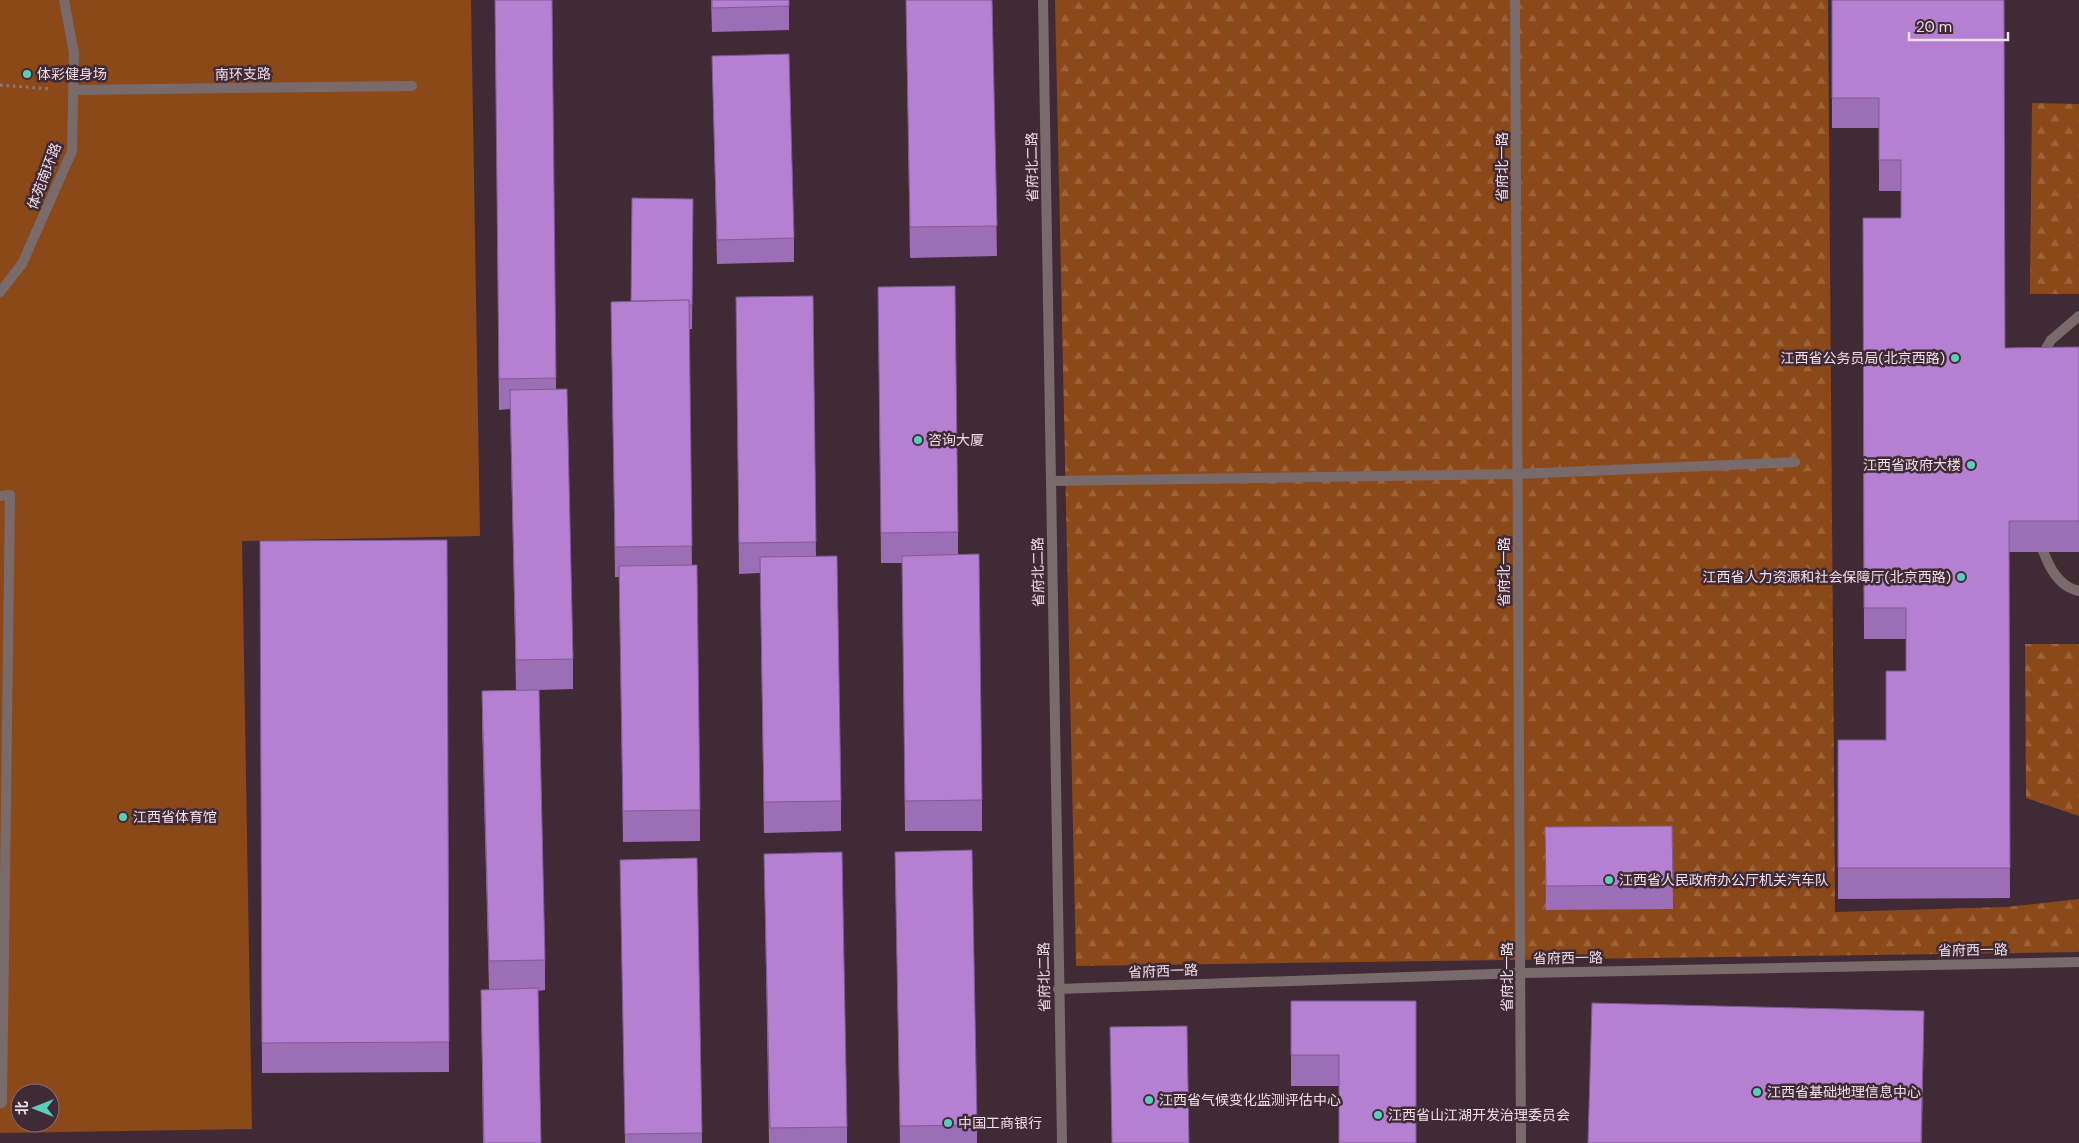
<svg xmlns="http://www.w3.org/2000/svg" width="2079" height="1143" font-family="'DM Sans','Noto Sans SC',sans-serif">
	<style>
		.forest { fill: url(#forest-firs) }
		.park { fill: #8b4819; fill-rule: evenodd }
		.lines { fill: none; stroke-linecap: round; stroke-linejoin: round }
		.path { stroke: #8b7882; stroke-width: 3; stroke-dasharray: 2.5 4; stroke-linecap: butt }
		.lane { stroke: #796b6b; stroke-width: 10 }
		.street { stroke: #796b6b; stroke-width: 10 }
		.wall { fill: #9c6eb5 }
		.shaded-wall { fill: #7f5a93 }
		.building { fill: #b580d2; stroke: #7f5a93 }
		.poi-dot { fill: #5bcebb; stroke: #402a36; stroke-width: 2 }
		.labels { text-anchor: middle; dominant-baseline: central; stroke-width: 5; stroke-linejoin: round; paint-order: stroke }
		.poi-label { font-size: 14px; fill: #eedfe6; stroke: #402a36; text-anchor: start }
		.street-label { font-size: 14px; fill: #eedfe6; stroke: #402a36 }
	</style>
	<defs>
		<pattern id="forest-firs" width="22" height="20" patternUnits="userSpaceOnUse" patternTransform="scale(1.25)"><rect width="22" height="20" fill="#8b4819"/><path d="M5 1l3.5 6h-7zM16 11l3.5 6h-7z" fill="#9c623a"/></pattern>
	</defs>
	<rect width="100%" height="100%" fill="#402a36"/>
	<g class="forest">
		<polygon points="1055,0 1828,0 1835,912 2006,907 2079,899 2079,952 1076,966"/>
		<polygon points="2032,103 2079,104 2079,294 2030,294"/>
		<polygon points="2025,644 2079,644 2079,816 2026,798"/>
	</g>
	<path class="park" d="M 0,0 L 471,0 L 480,536 L 242,541 L 252,1129 L 0,1133 ZM 20,1093 L 50,1093 L 50,1123 L 20,1123 Z"/>
	<g class="lines">
		<polyline class="path" points="0,85 51,89"/>
		<g class="lane">
			<polyline points="2040,359 2051,340 2079,316"/>
			<path d="M 2039,540 C 2046,560 2055,586 2079,591"/>
		</g>
		<g class="street">
			<polyline points="1043,0 1062,1143"/>
			<polyline points="1515,0 1521,1143"/>
			<polyline points="74,90 412,86"/>
			<polyline points="0,292 22,264 72,151 74,53 64,0"/>
			<polyline points="1051,481 1517,474 1795,462"/>
			<polyline points="0,496 10,495 2,1103 0,1103"/>
			<polyline points="1058,989 1521,973 2079,962"/>
		</g>
	</g>
	<g class="wall">
		<polygon points="495,0 556,378 556,389 573,659 573,689 539,690 545,960 545,990 538,991 541,1143 483,1143 481,990 489,990 482,722 482,691 516,690 510,409 499,410"/>
		<polygon points="711,0 789,0 789,30 712,32"/>
		<polygon points="906,0 992,0 997,256 910,258"/>
		<polygon points="1832,0 2005,348 2079,347 2079,552 2009,552 2010,898 1838,899 1838,740 1886,740 1906,671 1906,639 1864,639 1863,218 1901,218 1901,191 1879,191 1879,128 1832,128"/>
		<polygon points="712,56 794,238 794,262 717,264"/>
		<polygon points="693,199 692,329 689,329 692,565 700,810 700,841 623,842 619,577 615,577 611,302 631,301"/>
		<polygon points="878,287 958,532 958,555 982,800 982,831 905,831 902,563 881,563"/>
		<polygon points="813,296 816,556 841,801 841,831 764,833 760,573 739,574 736,297"/>
		<polygon points="447,540 449,1072 262,1073 260,541"/>
		<polygon points="1672,826 1673,909 1546,910 1545,827"/>
		<polygon points="895,852 977,1125 977,1143 900,1143"/>
		<polygon points="764,854 847,1127 847,1143 769,1143"/>
		<polygon points="697,858 702,1143 625,1143 620,860"/>
		<polygon points="1291,1001 1416,1143 1339,1086 1291,1086"/>
	</g>
	<polygon class="shaded-wall" points="1924,1011 1922,1143 1921,1143"/>
	<g class="building">
		<polygon points="495,0 552,0 556,378 499,379"/>
		<polygon points="712,0 789,0 789,6 712,8"/>
		<polygon points="906,0 992,0 997,226 910,227"/>
		<polygon points="1832,0 2004,0 2005,348 2079,347 2079,521 2009,521 2010,868 1838,868 1838,740 1886,740 1886,671 1906,671 1906,608 1864,608 1863,218 1901,218 1901,160 1879,160 1879,98 1832,98"/>
		<polygon points="789,54 794,238 717,240 712,56"/>
		<polygon points="632,198 693,199 692,305 689,305 689,300 631,301"/>
		<polygon points="955,286 958,532 881,533 878,287"/>
		<polygon points="813,296 816,542 739,543 736,297"/>
		<polygon points="689,300 692,546 615,547 611,302"/>
		<polygon points="567,389 573,659 516,660 510,390"/>
		<polygon points="447,540 449,1042 262,1043 260,541"/>
		<polygon points="979,554 982,800 905,801 902,556"/>
		<polygon points="837,556 841,801 764,802 760,557"/>
		<polygon points="697,565 700,810 623,811 619,566"/>
		<polygon points="539,690 545,960 489,961 482,691"/>
		<polygon points="1672,826 1673,885 1546,886 1545,827"/>
		<polygon points="972,850 977,1125 900,1126 895,852"/>
		<polygon points="842,852 847,1127 770,1128 764,854"/>
		<polygon points="697,858 702,1133 625,1134 620,860"/>
		<polygon points="538,988 541,1143 484,1143 481,990"/>
		<polygon points="1291,1001 1416,1001 1416,1143 1339,1143 1339,1055 1291,1055"/>
		<polygon points="1592,1003 1924,1011 1921,1143 1588,1143"/>
		<polygon points="1187,1026 1189,1143 1112,1143 1110,1027"/>
	</g>
	<g class="poi-dot">
		<circle cx="27" cy="74" r="5"/>
		<circle cx="1955" cy="358" r="5"/>
		<circle cx="918" cy="440" r="5"/>
		<circle cx="1971" cy="465" r="5"/>
		<circle cx="1961" cy="577" r="5"/>
		<circle cx="123" cy="817" r="5"/>
		<circle cx="1609" cy="880" r="5"/>
		<circle cx="1757" cy="1092" r="5"/>
		<circle cx="1149" cy="1100" r="5"/>
		<circle cx="1378" cy="1115" r="5"/>
		<circle cx="948" cy="1123" r="5"/>
	</g>
	<g class="labels">
		<g class="poi-label">
			<text x="37" y="74">体彩健身场</text>
			<text x="1945" y="358" text-anchor="end">江西省公务员局(北京西路)</text>
			<text x="928" y="440">咨询大厦</text>
			<text x="1961" y="465" text-anchor="end">江西省政府大楼</text>
			<text x="1951" y="577" text-anchor="end">江西省人力资源和社会保障厅(北京西路)</text>
			<text x="133" y="817">江西省体育馆</text>
			<text x="1619" y="880">江西省人民政府办公厅机关汽车队</text>
			<text x="1767" y="1092">江西省基础地理信息中心</text>
			<text x="1159" y="1100">江西省气候变化监测评估中心</text>
			<text x="1388" y="1115">江西省山江湖开发治理委员会</text>
			<text x="958" y="1123">中国工商银行</text>
		</g>
		<g class="street-label">
			<text transform="translate(243 74) rotate(-1)">南环支路</text>
			<text transform="translate(1032 167) rotate(-91)">省府北二路</text>
			<text transform="translate(1502 167) rotate(-90)">省府北一路</text>
			<text transform="translate(44 176) rotate(-69)">体苑南环路</text>
			<text transform="translate(1038 572) rotate(-91)">省府北二路</text>
			<text transform="translate(1504 572) rotate(-90)">省府北一路</text>
			<text transform="translate(1973 950) rotate(-1)">省府西一路</text>
			<text transform="translate(1568 958) rotate(-1)">省府西一路</text>
			<text transform="translate(1163 971) rotate(-2)">省府西一路</text>
			<text transform="translate(1044 977) rotate(-91)">省府北二路</text>
			<text transform="translate(1507 977) rotate(-90)">省府北一路</text>
		</g>
	</g>
	<g transform="translate(35 1108) rotate(270)"><circle r="24" fill="#402a36" stroke="#86727c"/>
	<path d="M0-4L9 19L0 12L-9 19Z" fill="#5bcebb"/>
	<text y="-8" font-size="14" font-weight="bold" text-anchor="middle" fill="#eedfe6">北</text>
	</g>
	<path d="M1909 32v8h99v-8" fill="none" stroke="#eedfe6" stroke-width="2.5"/>
	<text x="1916" y="32" font-size="15" fill="#eedfe6" stroke="#402a36" stroke-width="4" paint-order="stroke">20 m</text>
</svg>
